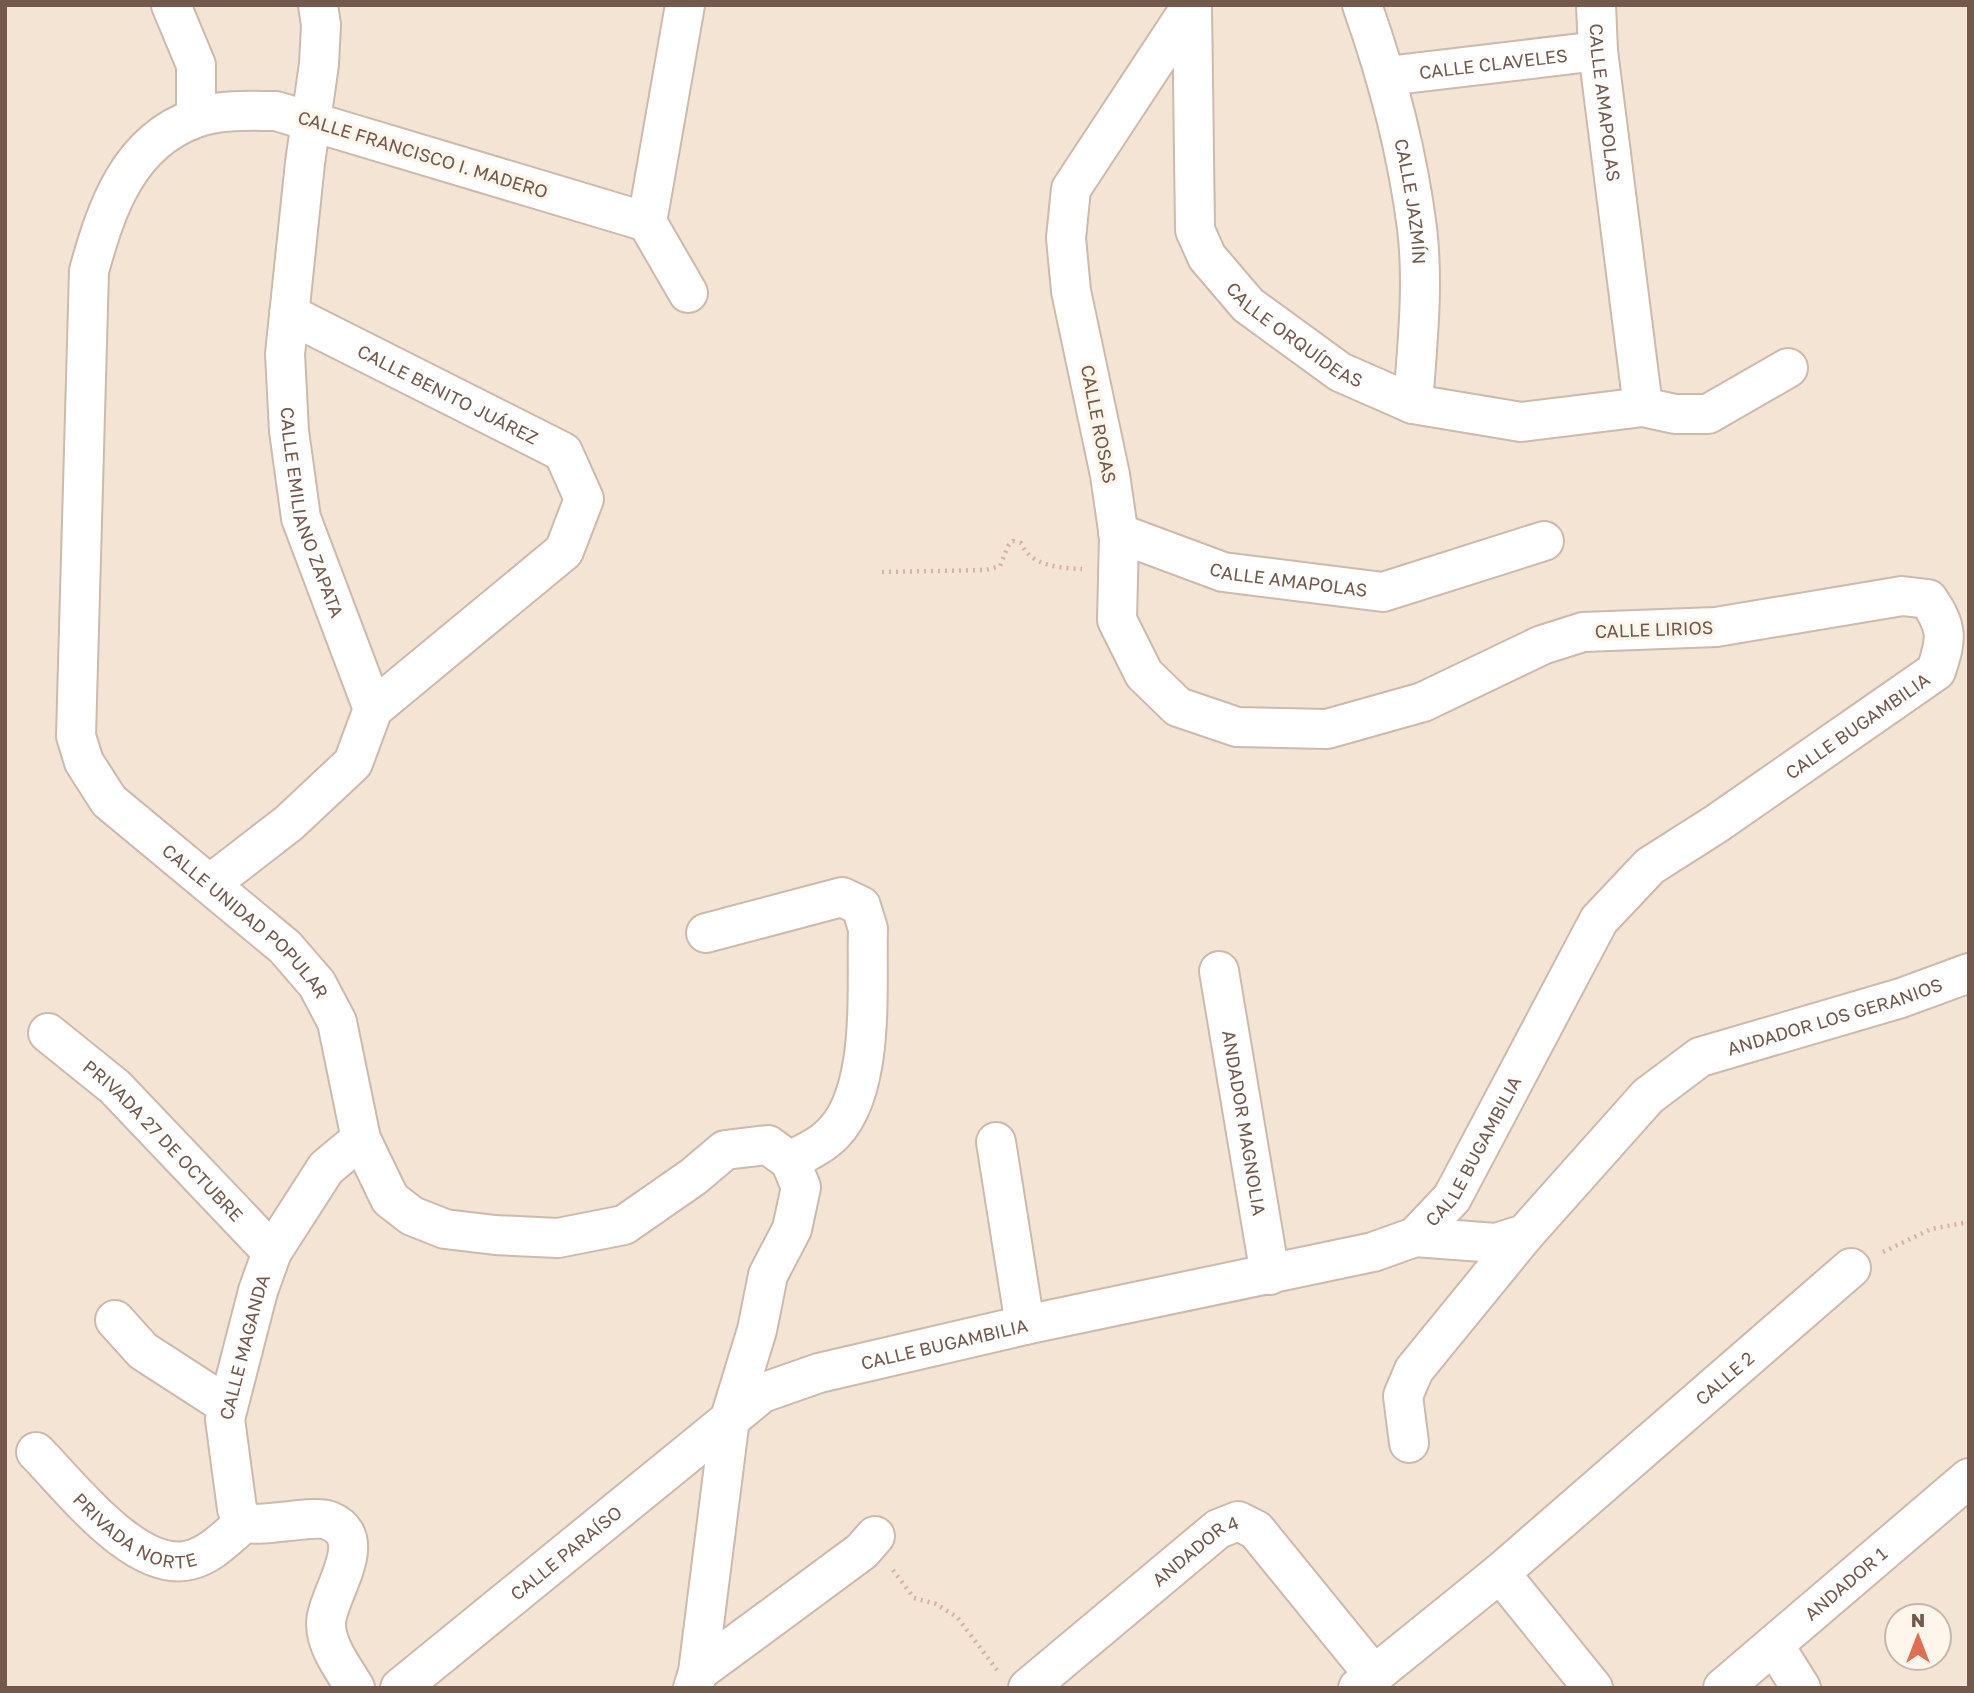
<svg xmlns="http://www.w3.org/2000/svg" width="1974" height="1693" font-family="'Golos Text',sans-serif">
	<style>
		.residential { fill: #f3e4d3; fill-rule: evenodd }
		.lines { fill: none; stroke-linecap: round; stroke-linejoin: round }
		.minor-casing { stroke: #ccbaac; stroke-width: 42 }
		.path { stroke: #d4b4a1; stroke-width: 4.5; stroke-dasharray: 2 5; stroke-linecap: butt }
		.minor { stroke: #fff; stroke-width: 38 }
		.labels { text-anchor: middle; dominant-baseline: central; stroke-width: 7; stroke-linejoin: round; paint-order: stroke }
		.street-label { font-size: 18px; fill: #73594b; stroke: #fef6eb }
	</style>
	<rect width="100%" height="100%" fill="#fbf2e5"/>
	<path class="residential" d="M 5,5 L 1969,5 L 1969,1688 L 5,1688 ZM 1897,1616 L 1939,1616 L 1939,1658 L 1897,1658 Z"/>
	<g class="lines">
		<g class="minor-casing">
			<g id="minor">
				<polyline points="171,5 196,65 196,117"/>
				<path id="s1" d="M 318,5 L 321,25 L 319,64 L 305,163 L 285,354 L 289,431 L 301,518 L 373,709"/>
				<path id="s2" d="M 1192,5 L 1195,230 L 1207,257 L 1248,305 L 1340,372 L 1413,404 L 1521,422 L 1643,407 L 1675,414 L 1708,414 L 1788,368"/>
				<path id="s3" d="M 1362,5 C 1388,78 1407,151 1417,228 C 1424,286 1417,347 1413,404"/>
				<path id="s4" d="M 1596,5 L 1598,51 L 1643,407"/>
				<path id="s5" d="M 1387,76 L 1598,51"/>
				<path id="s6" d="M 647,222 L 276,111 C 251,111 220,109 196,118 C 128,142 106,209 89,271 L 76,736 L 84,762 L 109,801 L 285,947 L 317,984 L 337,1022 L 361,1139 L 390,1199 L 412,1216 L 445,1229 L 495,1235 L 558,1238 L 624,1225 L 693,1177 L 725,1150 L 768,1145 L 790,1161 L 801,1187 L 792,1229 L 768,1275 L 757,1330 L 730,1418 L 698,1672 L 693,1688"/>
				<polyline points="647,222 685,5"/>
				<polyline points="647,222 688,293"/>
				<path id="s7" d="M 289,314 L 563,452 L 584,499 L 564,551 L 373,709"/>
				<path id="s8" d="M 1118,533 L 1223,572 L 1383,592 L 1544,541"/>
				<polyline points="210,884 289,823 353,763 373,709"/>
				<path d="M 706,933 L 842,897 L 861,906 L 868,929 C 866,988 877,1099 827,1139 C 817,1148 802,1154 790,1161"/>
				<path id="s9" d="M 1219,971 L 1270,1275"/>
				<path id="s10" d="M 48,1033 L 115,1087 L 272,1252"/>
				<polyline points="996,1142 1025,1325"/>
				<path id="s11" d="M 1415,1237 L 1496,1243 L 1525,1234 L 1648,1096 L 1700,1057 L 1901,998 L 1969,973"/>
				<polyline points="115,1320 143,1351 228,1406"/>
				<polyline points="1409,1443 1403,1396 1414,1370 1525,1234"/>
				<path id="s12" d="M 36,1452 C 70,1486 136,1574 190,1560 C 211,1555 228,1536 244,1523"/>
				<polyline points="1500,1573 1593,1688"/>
				<polyline points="1774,1645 1801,1688"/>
				<polyline points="698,1672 862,1551 875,1536"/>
				<path id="s13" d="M 355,1688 C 344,1669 326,1647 326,1624 C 326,1595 373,1539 330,1521 C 316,1514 266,1527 244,1523 L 237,1509 L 225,1419 L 258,1291 L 272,1252 L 326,1168 L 361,1139"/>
				<path id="s14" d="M 400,1688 L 762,1393 L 819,1373 L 1025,1325 L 1373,1252 L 1415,1237 L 1452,1198 L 1599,920 L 1650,866 L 1716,824 L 1936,671 C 1947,638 1948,628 1928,599 L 1902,596 L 1716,627 L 1583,632 L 1542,645 L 1423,702 L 1327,729 L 1237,727 L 1178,707 L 1144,674 L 1117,620 L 1119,537 L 1110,475 L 1071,291 L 1066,238 L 1071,189 L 1192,5"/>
				<path id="s15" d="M 1028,1688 L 1218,1529 L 1238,1521 L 1256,1530 L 1374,1675"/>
				<path id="s16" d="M 1358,1688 L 1500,1573 L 1851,1268"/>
				<path id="s17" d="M 1723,1688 L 1969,1478"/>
			</g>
		</g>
		<g class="path">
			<path d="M 882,572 L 986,570 L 1000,566 L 1008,546 L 1013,541 L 1021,543 C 1030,566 1060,568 1082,569"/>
			<polyline points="1883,1252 1931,1229 1969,1222"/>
			<polyline points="893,1570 914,1598 936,1604 957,1617 997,1670"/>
		</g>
		<use href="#minor" class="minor"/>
	</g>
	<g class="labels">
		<g class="street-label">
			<text stroke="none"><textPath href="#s5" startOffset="107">CALLE CLAVELES</textPath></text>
			<text stroke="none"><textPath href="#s4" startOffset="98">CALLE AMAPOLAS</textPath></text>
			<text transform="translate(423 154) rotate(17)">CALLE FRANCISCO I. MADERO</text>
			<text stroke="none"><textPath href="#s3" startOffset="203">CALLE JAZMÍN</textPath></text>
			<text stroke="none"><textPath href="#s2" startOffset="373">CALLE ORQUÍDEAS</textPath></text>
			<text stroke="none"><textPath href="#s7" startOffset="178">CALLE BENITO JUÁREZ</textPath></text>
			<text transform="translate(1099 424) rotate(79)">CALLE ROSAS</text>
			<text stroke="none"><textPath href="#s1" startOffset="513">CALLE EMILIANO ZAPATA</textPath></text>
			<text stroke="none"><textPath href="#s8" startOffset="178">CALLE AMAPOLAS</textPath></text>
			<text transform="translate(1654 629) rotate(-2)">CALLE LIRIOS</text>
			<text stroke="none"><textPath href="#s14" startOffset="1832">CALLE BUGAMBILIA</textPath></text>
			<text stroke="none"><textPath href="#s6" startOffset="1384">CALLE UNIDAD POPULAR</textPath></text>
			<text stroke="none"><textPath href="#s11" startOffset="502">ANDADOR LOS GERANIOS</textPath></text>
			<text stroke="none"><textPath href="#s9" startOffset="154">ANDADOR MAGNOLIA</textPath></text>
			<text stroke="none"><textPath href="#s10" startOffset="158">PRIVADA 27 DE OCTUBRE</textPath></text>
			<text stroke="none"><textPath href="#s14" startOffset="1244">CALLE BUGAMBILIA</textPath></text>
			<text stroke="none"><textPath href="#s14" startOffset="656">CALLE BUGAMBILIA</textPath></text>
			<text stroke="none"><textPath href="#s13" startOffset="453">CALLE MAGANDA</textPath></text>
			<text stroke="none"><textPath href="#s16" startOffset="480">CALLE 2</textPath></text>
			<text stroke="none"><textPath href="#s12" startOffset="131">PRIVADA NORTE</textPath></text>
			<text stroke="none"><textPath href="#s14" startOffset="214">CALLE PARAÍSO</textPath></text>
			<text stroke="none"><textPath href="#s15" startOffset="217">ANDADOR 4</textPath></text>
			<text stroke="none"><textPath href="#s17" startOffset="161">ANDADOR 1</textPath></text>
		</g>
	</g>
	<rect width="1974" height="1693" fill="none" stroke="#73594b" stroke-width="14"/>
	<g transform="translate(1918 1637)"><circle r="33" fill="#fef6eb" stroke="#c6b7ab" stroke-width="2"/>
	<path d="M0-5L12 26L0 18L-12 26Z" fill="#e06e4f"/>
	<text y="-10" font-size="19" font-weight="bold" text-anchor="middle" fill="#73594b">N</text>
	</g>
</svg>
